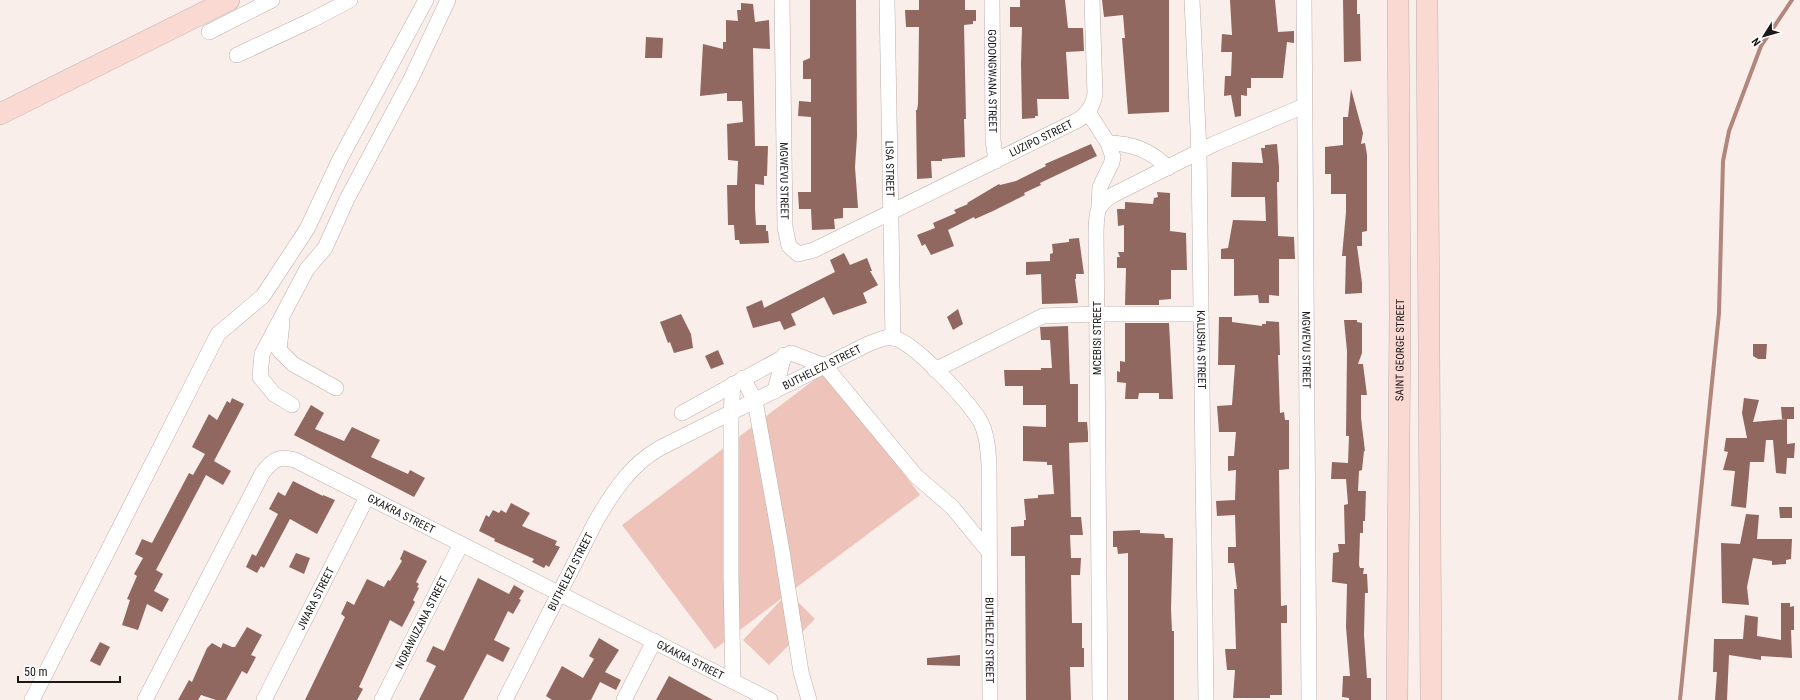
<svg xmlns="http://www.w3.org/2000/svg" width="1800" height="700" font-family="'Roboto Condensed',sans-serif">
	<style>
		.green { fill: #eec4ba }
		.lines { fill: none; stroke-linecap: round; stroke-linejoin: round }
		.stream { stroke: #b1867c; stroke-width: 4 }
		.building { fill: #91685f }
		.street-casing { stroke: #bbafac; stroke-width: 16 }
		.secondary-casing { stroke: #bbafac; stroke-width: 22 }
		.street { stroke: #fff; stroke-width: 15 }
		.secondary { stroke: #f9d9d2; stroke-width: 21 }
		.labels { text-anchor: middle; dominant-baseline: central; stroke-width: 3; stroke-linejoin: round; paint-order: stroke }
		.street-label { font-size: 11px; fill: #1c1817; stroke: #fefefe }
	</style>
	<rect width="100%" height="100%" fill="#faeeeb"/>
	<polygon class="green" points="826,371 920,495 789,593 815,619 769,665 743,640 786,595 715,649 622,525"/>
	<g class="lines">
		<polyline class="stream" points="1680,700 1719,313 1723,161 1729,131 1761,46 1792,0"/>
	</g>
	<g class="building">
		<polygon points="810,0 856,0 857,136 855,167 858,208 843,208 843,218 834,219 835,229 812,230 811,209 799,209 798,192 811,192 811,117 798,116 799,101 811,102 811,79 803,79 803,61 810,58"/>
		<polygon points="919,0 965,0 965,10 976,10 976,21 973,21 973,24 964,25 966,119 964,119 965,157 942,159 942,161 931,161 932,178 917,179 916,110 917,110 918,104 919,27 906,27 905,10 919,10"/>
		<polygon points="1020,0 1065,0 1068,28 1083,28 1084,51 1066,52 1069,99 1037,99 1038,116 1035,116 1035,118 1022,119 1021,64 1022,27 1010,27 1010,7 1020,7"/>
		<polygon points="1102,0 1169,0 1169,112 1128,114 1122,38 1125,38 1123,15 1104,17"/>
		<polygon points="1230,0 1275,0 1278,32 1294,31 1294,43 1287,42 1283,78 1251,78 1251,88 1247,88 1247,96 1241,95 1241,116 1235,117 1231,95 1224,96 1225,76 1231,76 1232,52 1221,52 1222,34 1232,35"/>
		<polygon points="1343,0 1357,0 1357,14 1360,14 1361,61 1344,62"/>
		<polygon points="741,3 753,4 755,22 769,20 770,49 753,48 755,146 768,146 767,176 764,176 764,185 755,184 755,208 756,225 766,225 766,231 768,231 769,243 740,244 739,240 735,240 734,225 728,225 727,185 737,185 738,161 728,160 727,124 743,122 742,101 727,101 727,93 700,96 703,44 723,49 723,42 726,42 726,20 738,21 737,10 741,10"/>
		<polygon points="646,37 663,38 662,58 645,58"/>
		<polygon points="1351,89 1363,133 1361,144 1365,143 1367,155 1367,231 1362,232 1362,246 1357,246 1362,283 1362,293 1345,294 1346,256 1342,256 1346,212 1346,194 1331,194 1331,174 1325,174 1325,147 1343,145 1343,117 1348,117"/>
		<polygon points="1091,144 1097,156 1040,183 1041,185 1024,193 1025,195 993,211 975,219 974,217 948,230 954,246 931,255 925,244 922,246 917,235 935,228 933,223 956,213 954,210 968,204 967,203 999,184 1000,185 1016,181 1046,166 1045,164"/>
		<polygon points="1277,144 1279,167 1279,182 1277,182 1278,236 1294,237 1295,259 1279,259 1279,296 1269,295 1269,303 1259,303 1258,295 1234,296 1234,259 1221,259 1221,249 1228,248 1233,220 1266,221 1265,197 1231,197 1232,162 1263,163 1261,148 1265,148 1265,145"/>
		<polygon points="1157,192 1170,193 1170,231 1186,233 1187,270 1171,270 1171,299 1159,300 1159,305 1125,305 1126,268 1117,268 1117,257 1120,257 1118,252 1124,252 1124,225 1118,226 1117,209 1125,209 1125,202 1153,204 1154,198 1158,197"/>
		<polygon points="1079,238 1084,274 1076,274 1076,279 1075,279 1078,303 1042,304 1041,274 1026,275 1026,262 1050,261 1050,254 1053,253 1052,244 1069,242 1069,239"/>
		<polygon points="844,253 850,265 867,258 872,271 870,271 878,285 863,293 867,303 833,315 824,297 791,314 796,325 784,330 780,321 753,328 746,307 762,300 764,308 835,272 830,260"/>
		<polygon points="958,309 963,324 953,330 947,317"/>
		<polygon points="681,314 691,334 693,348 674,353 670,342 668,343 660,322"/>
		<polygon points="1219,317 1232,317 1232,322 1262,326 1262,324 1266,324 1266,321 1279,322 1280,355 1278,355 1280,413 1284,412 1285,420 1289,420 1289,469 1279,470 1281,606 1287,605 1287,623 1281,623 1282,695 1270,695 1270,698 1233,698 1235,670 1227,670 1225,649 1236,649 1234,589 1237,589 1234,563 1228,563 1228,547 1236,547 1235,515 1217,516 1216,501 1235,500 1236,470 1228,471 1228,456 1234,456 1236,432 1219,432 1217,406 1232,405 1235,365 1218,365"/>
		<polygon points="1344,320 1357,320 1357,322 1362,323 1362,353 1358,364 1363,364 1367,395 1361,395 1361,418 1365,451 1364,451 1362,470 1359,471 1358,491 1366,491 1365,521 1363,521 1363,533 1360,533 1359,565 1360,568 1364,568 1363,574 1367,574 1368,593 1365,593 1364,635 1367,678 1371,678 1371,700 1349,700 1349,698 1342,697 1343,676 1350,676 1346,627 1347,584 1332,582 1333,553 1339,552 1338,544 1345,544 1344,505 1348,504 1346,479 1331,479 1332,462 1348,463 1349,436 1346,436 1347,351"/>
		<polygon points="1125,323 1169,323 1173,399 1159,399 1159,393 1139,393 1138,399 1125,399 1126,383 1117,382 1117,371 1120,372 1120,361 1125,362"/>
		<polygon points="1068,326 1070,384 1078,384 1078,422 1087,422 1088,433 1088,442 1069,443 1071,517 1081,517 1083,535 1070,535 1071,558 1081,558 1080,575 1071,575 1072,623 1082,623 1082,648 1084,648 1084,667 1070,667 1071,700 1026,700 1025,556 1011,556 1011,527 1024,526 1024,520 1026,520 1024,499 1038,498 1038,495 1054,494 1052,465 1047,465 1047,462 1023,461 1023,426 1046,427 1046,405 1023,405 1023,386 1005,386 1004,370 1041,370 1041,368 1052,368 1050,340 1041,340 1040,327"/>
		<polygon points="1753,344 1767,344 1766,359 1758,359 1753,356"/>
		<polygon points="718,350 724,364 711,369 705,356"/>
		<polygon points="232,398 244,404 214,461 231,471 223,485 206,475 156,570 163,574 154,591 169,599 162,612 147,604 138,630 122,625 130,600 127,599 137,576 134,574 143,558 135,554 142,539 152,543 189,473 193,475 205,454 192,447 209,414 217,420 227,401 230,403"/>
		<polygon points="1744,398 1759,400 1753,422 1787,419 1787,444 1795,443 1794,458 1787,458 1786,474 1776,473 1773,440 1766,440 1764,462 1750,462 1746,508 1731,506 1735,471 1723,470 1728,452 1724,451 1726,438 1747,438 1742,413"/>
		<polygon points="311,405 324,413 315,429 344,441 352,427 380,440 371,457 408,474 410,470 425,478 414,497 294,435"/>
		<polygon points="1781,407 1794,407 1794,419 1782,419"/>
		<polygon points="293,481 323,496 323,495 335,500 317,534 290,519 264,568 261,566 257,573 246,567 252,554 256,556 278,514 269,509 278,492 285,496"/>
		<polygon points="511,503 530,513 522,526 557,541 555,545 560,547 549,567 546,565 544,568 532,562 534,559 494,541 495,539 479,531 486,515 489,517 493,510 499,513 501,510 506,513"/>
		<polygon points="1779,507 1792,507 1792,518 1780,518"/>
		<polygon points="1746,514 1759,515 1757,539 1792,539 1791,559 1786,560 1786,564 1772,565 1772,561 1753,558 1747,587 1749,605 1722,603 1721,543 1740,544"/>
		<polygon points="1140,530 1140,533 1164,534 1165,538 1173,538 1171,609 1172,631 1174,631 1174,700 1128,700 1128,553 1118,554 1117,547 1113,547 1113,531"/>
		<polygon points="404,550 427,561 416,582 419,584 417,587 419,588 413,600 415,602 402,627 390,620 359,687 363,689 357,700 305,700 345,617 341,614 347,601 354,605 367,579 384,587 388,580 390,581 402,561 400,559"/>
		<polygon points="296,553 310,558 304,574 289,567"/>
		<polygon points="478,578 509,594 514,585 524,591 519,599 521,600 513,614 508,611 494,640 510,648 503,662 487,654 463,700 419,700 436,666 426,661 433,646 444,651"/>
		<polygon points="1781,603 1790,603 1790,607 1794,606 1794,630 1791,630 1792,658 1761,656 1761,660 1729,655 1727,700 1715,700 1717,672 1713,672 1714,639 1743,639 1745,615 1758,617 1757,636 1781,640"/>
		<polygon points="247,627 262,635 251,655 256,657 247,674 242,671 226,700 216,700 201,695 198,700 178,700 189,680 192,682 207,648 212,643 221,648 223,643 232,647 235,647"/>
		<polygon points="599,638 619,650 605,672 621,680 616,690 600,682 591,700 552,700 546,696 562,666 583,678 594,659 589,656"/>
		<polygon points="100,642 110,647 100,666 90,661"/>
		<polygon points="960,655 960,666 927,665 927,658"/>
		<polygon points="669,676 713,700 656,700"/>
	</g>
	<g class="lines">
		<g class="street-casing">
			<g id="street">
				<path id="s1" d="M 782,0 L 785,227 L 789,246 L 798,254 L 814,250 L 1080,119 C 1089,111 1093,106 1095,94 L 1092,0"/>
				<path id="s2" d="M 887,0 L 893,338"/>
				<path id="s3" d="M 992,0 L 993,140 L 996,161"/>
				<path id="s4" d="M 1192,0 L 1199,152 L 1206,700"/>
				<path id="s5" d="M 1304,0 L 1309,700"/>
				<polyline points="209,32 272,0"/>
				<polyline points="237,55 312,20 350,0"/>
				<polyline points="1088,112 1108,143 1113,157 1112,162 1100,187 1099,206"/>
				<path d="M 1108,143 C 1131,143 1151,150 1168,168"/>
				<polyline points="282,323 279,350 293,364 336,388"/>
				<polyline points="935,370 1043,316 1097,314 1201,314"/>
				<polyline points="743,378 755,401 781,545 801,672 809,700"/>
				<polyline points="775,391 784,355"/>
				<polyline points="292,405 274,394 260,377 262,354 307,269 325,248 347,199 411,79 448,0"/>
				<polyline points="682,413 791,353 825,366 916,476 952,507 989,552"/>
				<polyline points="733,681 731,577 731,413 733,384"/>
				<polyline points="32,700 218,334 263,296 307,229 340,159 426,0"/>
				<path id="s6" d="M 145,700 L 263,472 C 273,460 279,455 295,460 L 770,700"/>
				<path id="s7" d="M 264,700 L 367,497"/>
				<path id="s8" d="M 382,700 L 461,544"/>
				<path id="s9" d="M 505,700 L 596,521 C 613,492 630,465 660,448 L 866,345 C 874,342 884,336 893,338 C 914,341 967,401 979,419 C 987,432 988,450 989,464 L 990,700"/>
				<polyline points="624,700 654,641"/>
				<path d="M 1100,700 L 1096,232 C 1097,213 1095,206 1113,195 L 1214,144 L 1304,106"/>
			</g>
		</g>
		<g class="secondary-casing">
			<g id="secondary">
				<polyline points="1427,0 1431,700"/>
				<polyline points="0,114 229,0"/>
				<path id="s10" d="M 1397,700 L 1400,313 L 1398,0"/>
			</g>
		</g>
		<use href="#street" class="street"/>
		<use href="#secondary" class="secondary"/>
	</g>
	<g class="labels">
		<g class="street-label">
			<text stroke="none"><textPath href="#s3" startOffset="81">GODONGWANA STREET</textPath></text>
			<text stroke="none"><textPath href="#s1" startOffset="528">LUZIPO STREET</textPath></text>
			<text stroke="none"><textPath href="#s2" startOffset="169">LISA STREET</textPath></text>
			<text stroke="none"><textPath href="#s1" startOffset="181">MGWEVU STREET</textPath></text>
			<text transform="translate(1097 338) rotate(-90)">MCEBISI STREET</text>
			<text stroke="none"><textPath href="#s4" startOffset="350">KALUSHA STREET</textPath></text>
			<text stroke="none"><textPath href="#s5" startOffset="350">MGWEVU STREET</textPath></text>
			<text stroke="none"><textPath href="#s10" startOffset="350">SAINT GEORGE STREET</textPath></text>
			<text stroke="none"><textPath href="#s9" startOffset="480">BUTHELEZI STREET</textPath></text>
			<text stroke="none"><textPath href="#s6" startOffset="413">GXAKRA STREET</textPath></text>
			<text stroke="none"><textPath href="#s9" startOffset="144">BUTHELEZI STREET</textPath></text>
			<text stroke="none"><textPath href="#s7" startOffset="114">JWARA STREET</textPath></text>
			<text stroke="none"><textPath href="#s8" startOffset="87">NORAWUZANA STREET</textPath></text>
			<text stroke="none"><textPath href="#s9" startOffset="900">BUTHELEZI STREET</textPath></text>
			<text stroke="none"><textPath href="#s6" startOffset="737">GXAKRA STREET</textPath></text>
		</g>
	</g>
	<g transform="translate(1764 36) rotate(233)" stroke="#fefefe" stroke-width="3" paint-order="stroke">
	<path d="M0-3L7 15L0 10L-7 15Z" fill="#1c1817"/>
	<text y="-6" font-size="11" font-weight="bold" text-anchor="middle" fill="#1c1817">N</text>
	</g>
	<path d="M18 676v6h102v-6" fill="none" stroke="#1c1817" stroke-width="2"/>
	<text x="24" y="676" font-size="12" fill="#1c1817" stroke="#fefefe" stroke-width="3" paint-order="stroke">50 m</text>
</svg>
